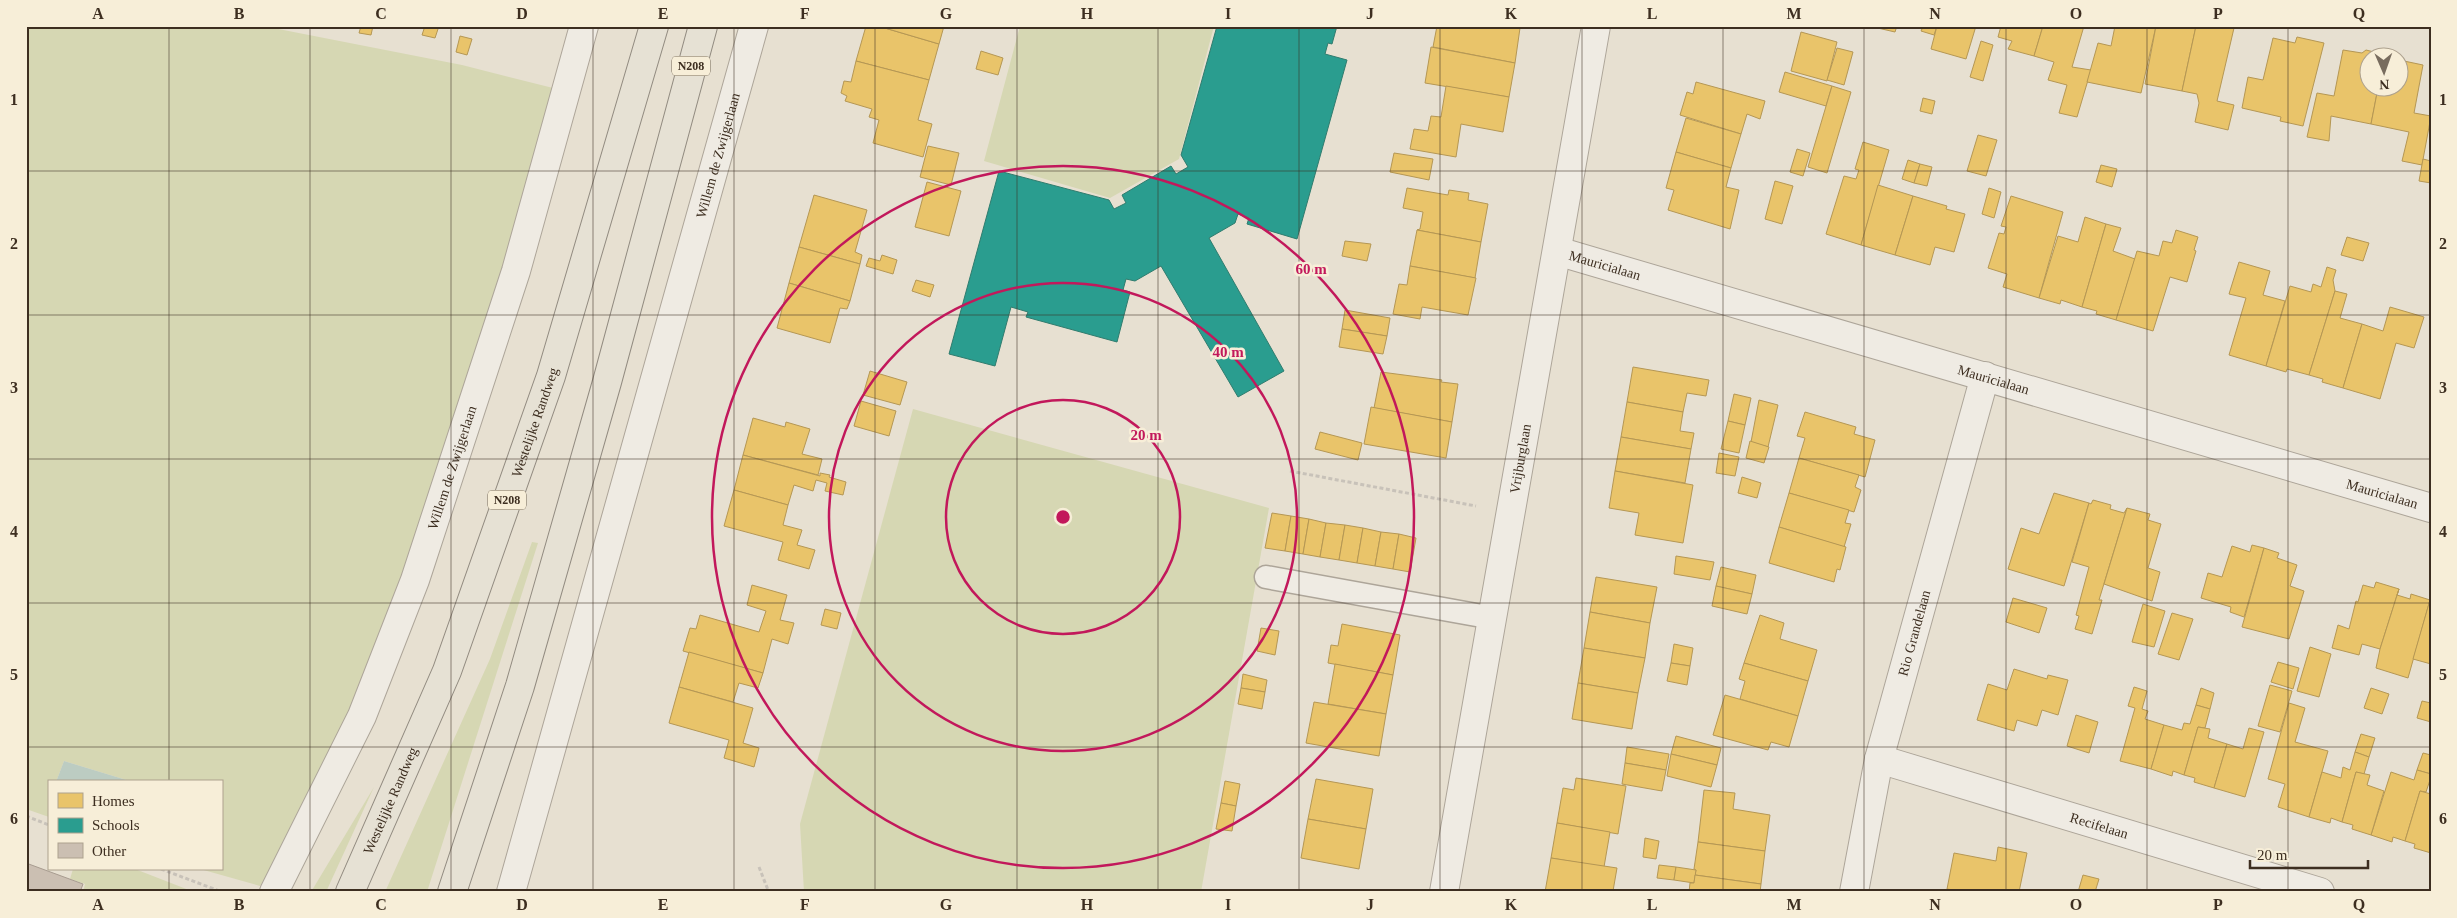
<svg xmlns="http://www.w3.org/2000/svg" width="2457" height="918" font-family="Georgia,serif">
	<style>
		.green { fill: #d6d7b3 }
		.water { fill: #bcccc2 }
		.homes { fill: #e9c46a; stroke: #b59754 }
		.schools { fill: #2a9d8f; stroke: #307c6e }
		.building { fill: #cbbfb2; stroke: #a89c90 }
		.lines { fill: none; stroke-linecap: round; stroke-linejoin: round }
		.service-casing { stroke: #ada599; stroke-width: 25 }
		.minor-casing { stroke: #ada599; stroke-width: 30 }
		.primary-casing { stroke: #928b80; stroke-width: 30 }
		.path { stroke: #c8c2b9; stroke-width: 3; stroke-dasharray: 4 2.5; stroke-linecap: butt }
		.service { stroke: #efebe3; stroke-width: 22 }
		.minor { stroke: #efebe3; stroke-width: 28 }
		.primary { stroke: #e6e1d4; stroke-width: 28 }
		.grid { fill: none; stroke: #3d2e20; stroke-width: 1; stroke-opacity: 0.55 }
		.ring { fill: none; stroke: #c2185b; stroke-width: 2.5 }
		.labels { text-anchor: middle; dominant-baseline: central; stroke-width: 5; stroke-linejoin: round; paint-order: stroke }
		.shield { fill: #f7eed8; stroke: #756857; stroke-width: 1 }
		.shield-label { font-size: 12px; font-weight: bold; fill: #3d2e20 }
		.street-label { font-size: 14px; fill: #3d2e20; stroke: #f7eed8 }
		.centre { fill: #c2185b; stroke: #f7eed8; stroke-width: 2.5 }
		.ring-label { font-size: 15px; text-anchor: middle; font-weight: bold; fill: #c2185b; stroke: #f7eed8; stroke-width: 5; stroke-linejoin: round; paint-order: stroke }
		.neatline { fill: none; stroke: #3d2e20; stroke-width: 2 }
		.grid-label { font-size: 16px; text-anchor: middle; font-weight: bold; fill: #3d2e20 }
	</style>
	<rect width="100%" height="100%" fill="#e7e0d1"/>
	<g class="green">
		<polygon points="26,26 263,26 462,65 553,88 455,436 338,760 260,886 200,869 221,869 221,782 133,782 64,761 56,782 49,782 49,817 26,809"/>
		<polygon points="1020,26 1214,26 1179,159 1110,198 984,161"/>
		<polygon points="913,409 1269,508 1201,892 804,892 800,824"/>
		<polygon points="532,542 538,543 427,892 385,892 490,659"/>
		<polygon points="374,787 326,892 311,892"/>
		<polygon points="73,869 135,869 194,892 83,892 85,884 70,879"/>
	</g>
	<polygon class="water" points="64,761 133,782 56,782"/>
	<g class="homes">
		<polygon points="361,26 373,26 371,35 359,33"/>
		<polygon points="425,26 439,26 435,38 422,35"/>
		<polygon points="866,26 878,26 939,44 929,80 856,61"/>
		<polygon points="878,26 944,26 939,44"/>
		<polygon points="1437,26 1520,28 1515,63 1433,47"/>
		<polygon points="1869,26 1897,26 1895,32"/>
		<polygon points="1912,26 1937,26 1934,35 1921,31 1922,29"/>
		<polygon points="1937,26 1976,26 1966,59 1931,49"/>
		<polygon points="2001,26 2043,26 2034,56 2008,49 2012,41 1998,37"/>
		<polygon points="2043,26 2084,26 2072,67 2091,70 2077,117 2059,113 2067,85 2048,80 2054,62 2034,56"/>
		<polygon points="2115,26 2156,26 2141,93 2087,82 2098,43 2111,46"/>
		<polygon points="2156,26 2196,26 2182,91 2145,84"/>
		<polygon points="2196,26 2234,28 2217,101 2234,105 2228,130 2195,122 2199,103 2197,94 2182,91"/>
		<polygon points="1801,32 1837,42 1827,81 1791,71"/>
		<polygon points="460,36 472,39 467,55 456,52"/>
		<polygon points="2297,37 2324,43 2303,126 2280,121 2281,117 2242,108 2248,77 2263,80 2273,38 2295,43"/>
		<polygon points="1981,41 1993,45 1983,81 1970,77"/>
		<polygon points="1431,47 1515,63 1509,97 1425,83"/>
		<polygon points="1837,48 1853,52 1844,85 1827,80"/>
		<polygon points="2343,50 2362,53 2366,50 2378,53 2383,58 2370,58 2370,88 2378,88 2371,124 2331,116 2329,141 2307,137 2317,93 2334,96"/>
		<polygon points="981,51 1003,58 998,75 976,69"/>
		<polygon points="2390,55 2402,58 2404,61 2423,65 2414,113 2431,116 2422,165 2402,161 2409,132 2371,124 2378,88 2400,88 2400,58 2387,58"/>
		<polygon points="856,61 929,80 918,120 932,124 923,157 873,143 879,120 869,117 872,109 845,101 847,96 841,93 844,81 851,82"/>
		<polygon points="1785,72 1832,86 1826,106 1779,92"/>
		<polygon points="1696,82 1765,101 1760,119 1747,114 1741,134 1680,115 1687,92 1693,94"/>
		<polygon points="1446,86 1509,97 1503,132 1461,124 1456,157 1410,149 1414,129 1428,131 1431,116 1441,117"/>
		<polygon points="1832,86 1851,92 1827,173 1808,167"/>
		<polygon points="1923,98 1935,101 1932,114 1920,111"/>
		<polygon points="1686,118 1741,134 1731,168 1676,152"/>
		<polygon points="1978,135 1997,140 1986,176 1967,171"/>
		<polygon points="1863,142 1889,150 1861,245 1826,234 1844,176 1856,179 1859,170 1855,169"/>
		<polygon points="928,146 959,153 951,185 920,177"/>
		<polygon points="1797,149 1810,153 1803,176 1790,172"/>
		<polygon points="1676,152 1731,168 1726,187 1739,190 1730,229 1668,210 1674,190 1666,188"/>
		<polygon points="1394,153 1433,159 1429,180 1390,172"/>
		<polygon points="2423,159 2431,161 2431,183 2419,181"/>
		<polygon points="1908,160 1920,164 1914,183 1902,179"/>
		<polygon points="1920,164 1932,167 1927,186 1914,183"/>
		<polygon points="2101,165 2117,169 2112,187 2096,182"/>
		<polygon points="1775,181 1793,186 1782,224 1765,219"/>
		<polygon points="927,182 961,191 949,236 915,227"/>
		<polygon points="1878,185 1913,196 1895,255 1861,245"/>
		<polygon points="1407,188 1448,195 1449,190 1469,193 1468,200 1488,204 1481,242 1417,230 1420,229 1423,212 1403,208"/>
		<polygon points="1989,188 2001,192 1994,218 1982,214"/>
		<polygon points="814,195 867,210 855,252 862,255 860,264 799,247"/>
		<polygon points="1913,196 1947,206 1946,209 1965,214 1954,252 1935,247 1930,265 1895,255"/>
		<polygon points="2011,196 2063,212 2039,298 2003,287 2007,274 1988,268 1999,233 2004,234 2006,227 2001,226"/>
		<polygon points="2085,217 2106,224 2082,307 2061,300 2060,304 2039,298 2058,236 2078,242"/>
		<polygon points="2106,224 2121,228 2113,251 2135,259 2116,320 2096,314 2097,311 2082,307"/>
		<polygon points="1417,230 1481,242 1475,278 1410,266"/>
		<polygon points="2176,230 2198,237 2194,250 2196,251 2187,282 2170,277 2153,331 2116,320 2137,251 2159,256 2163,241 2172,243"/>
		<polygon points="2347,237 2369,243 2363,261 2341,255"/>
		<polygon points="1345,241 1371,244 1367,261 1342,256"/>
		<polygon points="799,247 860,264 850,301 789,283"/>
		<polygon points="882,255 897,260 893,274 866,266 869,258 880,261"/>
		<polygon points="2239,262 2270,271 2263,295 2285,301 2266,366 2229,355 2246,298 2229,294"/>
		<polygon points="1410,266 1476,278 1468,315 1422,307 1420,319 1393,314 1399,284 1407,285"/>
		<polygon points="2327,267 2336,270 2333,280 2335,291 2309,375 2287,369 2286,372 2266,366 2290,286 2311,292 2313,284 2321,287"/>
		<polygon points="916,280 934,285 930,297 912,291"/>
		<polygon points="789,283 850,301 847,309 840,308 830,343 777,328"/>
		<polygon points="2335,291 2347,294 2340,318 2362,324 2343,388 2322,382 2323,379 2309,375"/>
		<polygon points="2390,307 2424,317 2414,348 2396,343 2380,399 2343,388 2362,324 2383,331"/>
		<polygon points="1345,310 1390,318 1387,336 1342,329"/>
		<polygon points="1342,329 1387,336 1383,354 1339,347"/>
		<polygon points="1633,367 1709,380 1706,396 1687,393 1683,412 1627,402"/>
		<polygon points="870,371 907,382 900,405 863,395"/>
		<polygon points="1381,372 1442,380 1441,382 1458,384 1452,422 1374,408"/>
		<polygon points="1734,394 1751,398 1745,425 1728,421"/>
		<polygon points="1759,400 1778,405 1768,447 1751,442"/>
		<polygon points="861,401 896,411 889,436 854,426"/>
		<polygon points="1627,402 1683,412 1680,431 1694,433 1691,449 1621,437"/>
		<polygon points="1371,407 1452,422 1446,458 1364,444"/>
		<polygon points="1805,412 1856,427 1854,434 1875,440 1865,477 1799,458 1805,438 1797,436"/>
		<polygon points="753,418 785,427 786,422 810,429 802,454 822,459 818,475 743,455"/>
		<polygon points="1728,421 1745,425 1739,453 1721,449"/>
		<polygon points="1320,432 1362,443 1358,460 1315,449"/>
		<polygon points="1621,437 1691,449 1685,483 1615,471"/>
		<polygon points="1750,441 1769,447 1764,463 1746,458"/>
		<polygon points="1719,453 1739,457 1735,476 1716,473"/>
		<polygon points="743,455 820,476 820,473 830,475 829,477 846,482 843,495 825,491 827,483 816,480 813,491 794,485 788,505 734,490"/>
		<polygon points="1799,458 1859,475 1855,487 1861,490 1854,512 1789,493"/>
		<polygon points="1615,471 1693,485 1683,543 1635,535 1639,513 1609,508"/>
		<polygon points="1742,477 1761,483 1757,498 1738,493"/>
		<polygon points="734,490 788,505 783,525 802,530 797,545 815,550 809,569 778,560 783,542 724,526"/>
		<polygon points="1789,493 1849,510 1845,523 1851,524 1844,547 1779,527"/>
		<polygon points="2054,493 2089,503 2064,586 2008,569 2021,528 2039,534"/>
		<polygon points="2093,500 2111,505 2110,509 2124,513 2127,508 2099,600 2102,600 2092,634 2075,629 2079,616 2076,615 2089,567 2072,562 2089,503 2091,504"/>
		<polygon points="2127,508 2150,514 2148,520 2161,524 2148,568 2160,572 2152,601 2104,584"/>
		<polygon points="1272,513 1291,516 1285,551 1265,548"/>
		<polygon points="1291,516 1309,519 1303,554 1285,551"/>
		<polygon points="1309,519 1326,523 1320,557 1303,554"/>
		<polygon points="1326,523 1345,525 1339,560 1320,557"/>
		<polygon points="1345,525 1363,528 1357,563 1339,560"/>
		<polygon points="1779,527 1846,547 1840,570 1837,569 1834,582 1769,563"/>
		<polygon points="1363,528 1381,532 1375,566 1357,563"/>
		<polygon points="1381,532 1399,534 1393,569 1375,566"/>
		<polygon points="1399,534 1416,538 1410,572 1393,569"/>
		<polygon points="2252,545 2264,548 2244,617 2230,612 2231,607 2201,598 2208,573 2222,577 2232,546 2250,552"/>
		<polygon points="2264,548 2279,553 2277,558 2297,565 2290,586 2304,591 2289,639 2242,627"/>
		<polygon points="1676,556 1714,562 1710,580 1674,574"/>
		<polygon points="1721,567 1756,575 1752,594 1716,586"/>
		<polygon points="1596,577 1657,587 1650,623 1590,612"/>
		<polygon points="2376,582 2399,589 2380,649 2362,644 2359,655 2332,648 2338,625 2349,629 2356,601 2358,602 2363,585 2374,588"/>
		<polygon points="752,585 787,595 780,620 794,623 788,644 772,639 763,673 683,651 690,628 696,629 700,615 759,632 766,611 747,605"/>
		<polygon points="1716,586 1752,594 1747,614 1712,606"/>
		<polygon points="2399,589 2397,595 2410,599 2411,594 2430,600 2408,678 2376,668 2380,649"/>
		<polygon points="2013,598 2047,608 2039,633 2006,622"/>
		<polygon points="2430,600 2431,600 2431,664 2413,659"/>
		<polygon points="2143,604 2165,611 2154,647 2132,642"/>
		<polygon points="825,609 841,613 837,629 821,625"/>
		<polygon points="1590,612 1650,623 1645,658 1584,648"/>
		<polygon points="2172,613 2193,619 2179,660 2158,654"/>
		<polygon points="1760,615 1784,623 1780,639 1817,650 1808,681 1744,663"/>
		<polygon points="1342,624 1400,635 1393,675 1328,663 1331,645 1338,646"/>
		<polygon points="1261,628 1279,631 1275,655 1257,651"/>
		<polygon points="1674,644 1693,648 1690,666 1671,663"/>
		<polygon points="2310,647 2331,654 2319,697 2297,691"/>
		<polygon points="1584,648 1645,658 1638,693 1578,683"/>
		<polygon points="689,652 763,673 758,688 739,683 733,702 679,687"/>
		<polygon points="2278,662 2299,668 2293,689 2271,682"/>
		<polygon points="1671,663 1690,666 1687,685 1667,681"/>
		<polygon points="1744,663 1808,681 1798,716 1740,699 1745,681 1739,679"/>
		<polygon points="1335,664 1393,675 1386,714 1328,704"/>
		<polygon points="2014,669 2047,679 2048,675 2068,680 2058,715 2042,710 2037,726 2017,720 2014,731 1977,720 1988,684 2007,690"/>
		<polygon points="1243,674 1267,680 1265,692 1241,688"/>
		<polygon points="1578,683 1638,693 1632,729 1572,719"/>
		<polygon points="2270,685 2292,691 2280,732 2258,726"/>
		<polygon points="679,687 753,708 743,743 759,748 754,767 724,758 729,740 669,723"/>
		<polygon points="2134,687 2147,691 2142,709 2148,711 2145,719 2164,725 2151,769 2120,761 2135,708 2128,706"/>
		<polygon points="1241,688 1265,692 1262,709 1238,704"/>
		<polygon points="2201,688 2214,693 2210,709 2196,705"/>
		<polygon points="2371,688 2389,694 2382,714 2364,708"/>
		<polygon points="1725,695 1798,716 1789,747 1771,742 1768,750 1713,735"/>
		<polygon points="2422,701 2431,703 2431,722 2417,718"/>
		<polygon points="1314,702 1386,714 1379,756 1306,743"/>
		<polygon points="2289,703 2305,708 2295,742 2328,751 2309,817 2278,807 2285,784 2268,779"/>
		<polygon points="2196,705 2210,709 2205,728 2198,727 2184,775 2173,771 2172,776 2151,769 2164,725 2182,730 2184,723 2190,724"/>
		<polygon points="2076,715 2098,722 2089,753 2067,746"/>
		<polygon points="2198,727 2210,729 2208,738 2227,744 2214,788 2194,782 2195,778 2184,775"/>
		<polygon points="2249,728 2264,732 2245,797 2214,788 2227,744 2243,749"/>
		<polygon points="2361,734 2375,738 2369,757 2355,752"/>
		<polygon points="1676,736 1721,748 1717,765 1671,754"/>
		<polygon points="1627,747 1669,754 1666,770 1625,763"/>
		<polygon points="2355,752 2369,757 2364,774 2356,772 2342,822 2331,818 2330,823 2309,817 2322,772 2341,778 2343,767 2350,770"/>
		<polygon points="2423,753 2431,755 2431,774 2417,770"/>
		<polygon points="1671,754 1717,765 1711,787 1667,776"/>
		<polygon points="1625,763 1666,770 1662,791 1622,784"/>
		<polygon points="2417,770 2431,774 2431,777 2426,792 2420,791 2405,841 2393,837 2392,842 2371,835 2391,772 2414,780"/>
		<polygon points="2356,772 2370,775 2367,785 2384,791 2371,835 2352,829 2353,825 2342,822"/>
		<polygon points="1576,778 1626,786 1618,834 1557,823 1563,788 1574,790"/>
		<polygon points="1316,779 1373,789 1366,829 1308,819"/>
		<polygon points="1225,781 1240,784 1236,806 1221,803"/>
		<polygon points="1704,790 1735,793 1733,809 1770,815 1765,851 1698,842"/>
		<polygon points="2420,791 2431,794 2431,853 2414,848 2415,844 2405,841"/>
		<polygon points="1221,803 1236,806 1232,831 1216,829"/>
		<polygon points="1308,819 1366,829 1359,869 1301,858"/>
		<polygon points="1557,823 1610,832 1604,867 1551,858"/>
		<polygon points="1645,838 1659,841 1656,859 1643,857"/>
		<polygon points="1698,842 1765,851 1761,884 1695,875 1696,870 1694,869"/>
		<polygon points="1998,847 2027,853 2019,892 1965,892 1947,889 1954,853 1996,861"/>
		<polygon points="1551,858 1617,868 1613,891 1545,892"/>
		<polygon points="1659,865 1676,867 1674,880 1657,878"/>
		<polygon points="1676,867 1696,870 1694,883 1674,880"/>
		<polygon points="1695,875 1761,884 1760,892 1689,892 1690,883 1694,883"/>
		<polygon points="2083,875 2099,879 2095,892 2078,892"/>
	</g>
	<polygon class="schools" points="1217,26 1337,26 1332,44 1328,43 1325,54 1347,60 1297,239 1247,224 1249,218 1238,214 1235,223 1209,238 1284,371 1238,397 1161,266 1135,281 1126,279 1123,290 1130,292 1117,342 1026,317 1028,312 1011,307 995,366 949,354 999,171 1109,200 1114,209 1126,203 1122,195 1171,166 1176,174 1188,167 1181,155"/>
	<polygon class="building" points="26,863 83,884 80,892 26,892"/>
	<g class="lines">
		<g class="service-casing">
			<polyline id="service" points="1266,577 1493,618"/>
		</g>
		<g class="minor-casing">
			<g id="minor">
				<path id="s1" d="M 1557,251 L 2431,508"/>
				<path id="s2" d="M 1879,759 L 2320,892"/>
				<path id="s3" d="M 274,892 L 362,716 L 415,580 L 516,271 L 584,26"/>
				<path id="s4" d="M 511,892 L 754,26"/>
				<path id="s5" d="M 1444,892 L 1596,26"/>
				<path id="s6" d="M 1854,892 L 1879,759 L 1985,376"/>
			</g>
		</g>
		<g class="primary-casing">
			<g id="primary">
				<path id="s7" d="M 350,892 L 447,671 L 551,376 L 654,26"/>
				<polyline points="452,892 520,686 607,382 703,26"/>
			</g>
		</g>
		<g class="path">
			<polyline points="1290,471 1476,506"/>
			<polyline points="26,816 49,825"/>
			<polyline points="759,867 768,890 771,892"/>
			<polyline points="161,869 222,892"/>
		</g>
		<use href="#service" class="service"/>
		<use href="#minor" class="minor"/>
		<use href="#primary" class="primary"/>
	</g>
	<path class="grid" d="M 169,26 L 169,782M 310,26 L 310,892M 451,26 L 451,892M 593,26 L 593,892M 734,26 L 734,892M 875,26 L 875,892M 1017,26 L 1017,892M 1158,26 L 1158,892M 1299,26 L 1299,892M 1440,26 L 1440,892M 1582,26 L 1582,892M 1723,26 L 1723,892M 1864,26 L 1864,892M 2006,26 L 2006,892M 2147,26 L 2147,892M 2288,26 L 2288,892M 26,171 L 2431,171M 26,315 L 2431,315M 26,459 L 2431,459M 26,603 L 2431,603M 26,747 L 2431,747M 169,869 L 169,892"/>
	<g class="ring">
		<circle cx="1063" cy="517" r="117"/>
		<circle cx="1063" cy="517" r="234"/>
		<circle cx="1063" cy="517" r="351"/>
	</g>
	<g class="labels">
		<g class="shield">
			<rect x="672" y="56.5" width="38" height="19" rx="4"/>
			<rect x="488" y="490.5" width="38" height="19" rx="4"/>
		</g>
		<g class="shield-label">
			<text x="691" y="66">N208</text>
			<text x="507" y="500">N208</text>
		</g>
		<g class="street-label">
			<text stroke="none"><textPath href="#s4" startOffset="765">Willem de Zwijgerlaan</textPath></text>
			<text stroke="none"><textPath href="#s1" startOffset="50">Mauricialaan</textPath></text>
			<text stroke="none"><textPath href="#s1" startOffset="455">Mauricialaan</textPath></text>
			<text stroke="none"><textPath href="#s7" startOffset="505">Westelijke Randweg</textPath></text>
			<text stroke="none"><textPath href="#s5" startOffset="440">Vrijburglaan</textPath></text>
			<text stroke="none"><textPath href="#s3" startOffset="461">Willem de Zwijgerlaan</textPath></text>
			<text stroke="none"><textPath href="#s1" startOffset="860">Mauricialaan</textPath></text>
			<text stroke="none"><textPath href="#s6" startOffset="266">Rio Grandelaan</textPath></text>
			<text stroke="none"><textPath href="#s7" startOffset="100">Westelijke Randweg</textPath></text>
			<text stroke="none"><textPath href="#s2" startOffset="230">Recifelaan</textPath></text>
		</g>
	</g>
	<circle cx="1063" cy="517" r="8" class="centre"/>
	<g class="ring-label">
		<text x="1311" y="274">60 m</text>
		<text x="1228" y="357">40 m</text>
		<text x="1146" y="440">20 m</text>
	</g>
	<rect width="2457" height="918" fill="none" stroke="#f7eed8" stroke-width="55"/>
	<rect x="48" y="780" width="175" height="90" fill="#f7eed8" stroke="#ada18e"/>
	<rect x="58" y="793" width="25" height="15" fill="#e9c46a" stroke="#ada18e"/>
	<text x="92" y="806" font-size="15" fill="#3d2e20">Homes</text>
	<rect x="58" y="818" width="25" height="15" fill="#2a9d8f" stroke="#ada18e"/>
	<text x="92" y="830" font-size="15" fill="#3d2e20">Schools</text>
	<rect x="58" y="843" width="25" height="15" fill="#cbbfb2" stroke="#ada18e"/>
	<text x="92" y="856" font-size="15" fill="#3d2e20">Other</text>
	<g transform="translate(2384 72) rotate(178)"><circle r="24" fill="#f7eed8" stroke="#ada18e"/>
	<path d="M0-4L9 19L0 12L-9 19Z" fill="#786c5e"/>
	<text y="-8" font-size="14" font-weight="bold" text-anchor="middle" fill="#3d2e20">N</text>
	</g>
	<path d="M2250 860v8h118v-8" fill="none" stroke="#3d2e20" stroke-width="2.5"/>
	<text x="2257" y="860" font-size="15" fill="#3d2e20" stroke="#f7eed8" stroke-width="4" paint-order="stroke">20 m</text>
	<rect x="28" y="28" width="2402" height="862" class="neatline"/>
	<g class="grid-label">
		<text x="98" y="19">A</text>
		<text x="239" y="19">B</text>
		<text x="381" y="19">C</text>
		<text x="522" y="19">D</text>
		<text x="663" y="19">E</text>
		<text x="805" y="19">F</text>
		<text x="946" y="19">G</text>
		<text x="1087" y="19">H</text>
		<text x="1228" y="19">I</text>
		<text x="1370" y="19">J</text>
		<text x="1511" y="19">K</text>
		<text x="1652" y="19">L</text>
		<text x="1794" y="19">M</text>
		<text x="1935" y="19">N</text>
		<text x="2076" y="19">O</text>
		<text x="2218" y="19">P</text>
		<text x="2359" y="19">Q</text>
		<text x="14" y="105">1</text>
		<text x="2443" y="105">1</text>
		<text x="14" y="249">2</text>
		<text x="2443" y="249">2</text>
		<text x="14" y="393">3</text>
		<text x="2443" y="393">3</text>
		<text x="14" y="537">4</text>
		<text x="2443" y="537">4</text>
		<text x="14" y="680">5</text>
		<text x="2443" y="680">5</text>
		<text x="14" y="824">6</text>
		<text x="2443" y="824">6</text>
		<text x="98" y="910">A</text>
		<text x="239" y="910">B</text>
		<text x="381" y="910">C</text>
		<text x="522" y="910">D</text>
		<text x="663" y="910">E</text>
		<text x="805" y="910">F</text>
		<text x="946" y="910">G</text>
		<text x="1087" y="910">H</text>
		<text x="1228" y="910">I</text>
		<text x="1370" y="910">J</text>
		<text x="1511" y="910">K</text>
		<text x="1652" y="910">L</text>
		<text x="1794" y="910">M</text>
		<text x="1935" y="910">N</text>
		<text x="2076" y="910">O</text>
		<text x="2218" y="910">P</text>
		<text x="2359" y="910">Q</text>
	</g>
</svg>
